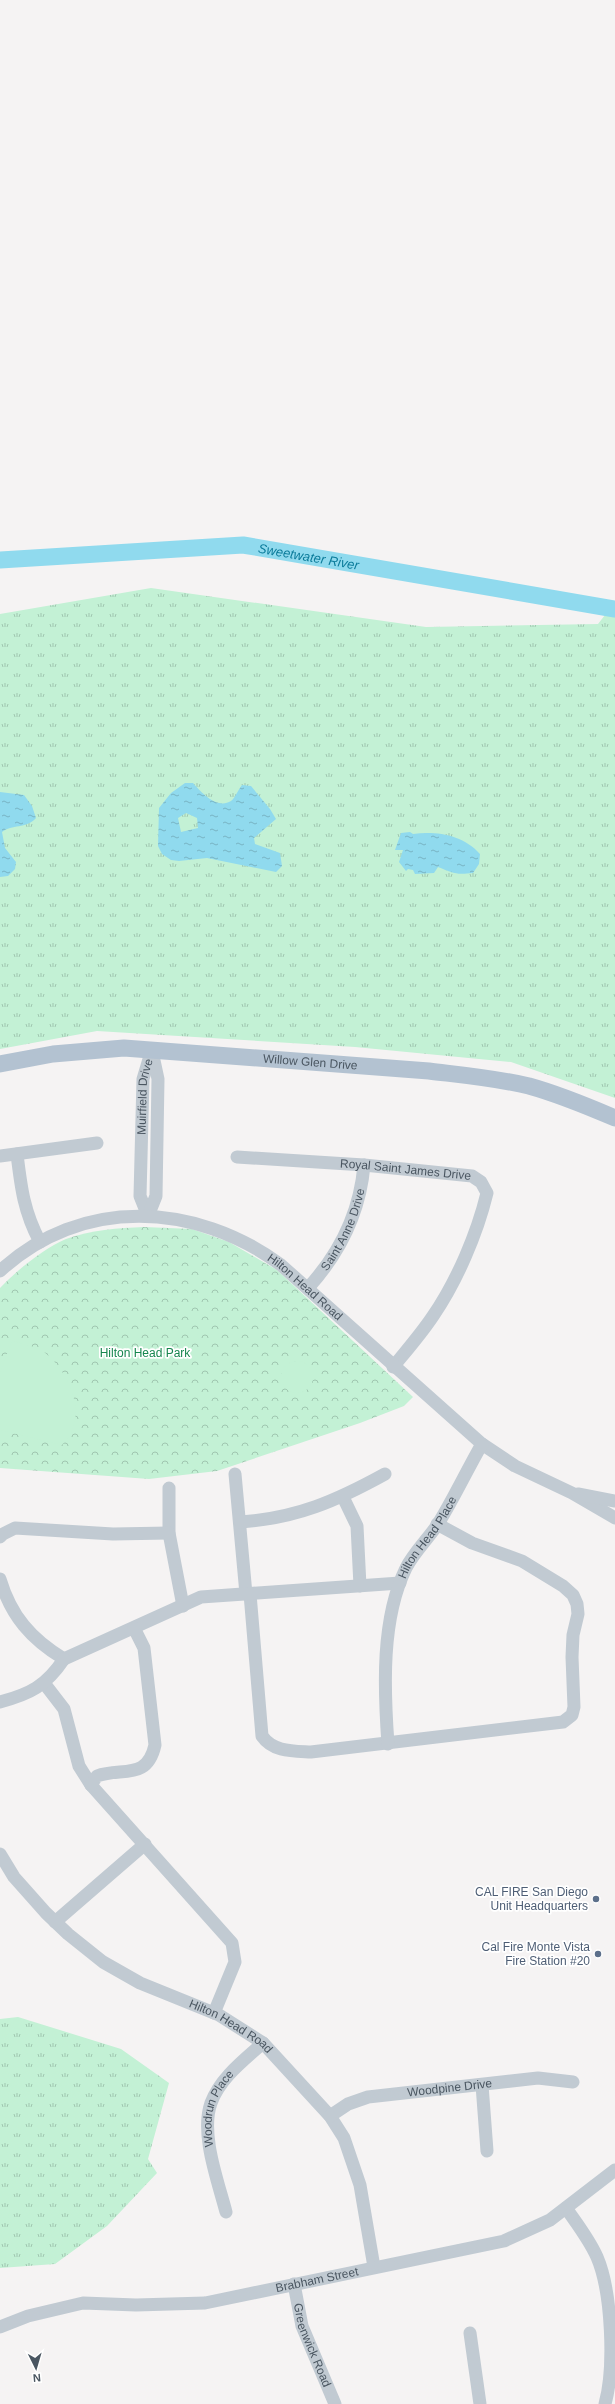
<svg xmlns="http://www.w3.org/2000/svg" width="615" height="2404" font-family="Arial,sans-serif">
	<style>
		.grass { fill: url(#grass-tufts) }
		.park { fill: url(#park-crowns) }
		.pitch { fill: #c3f1d5 }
		.water { fill: url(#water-ripples); fill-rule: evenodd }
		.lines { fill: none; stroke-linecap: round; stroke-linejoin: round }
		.river { stroke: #90daee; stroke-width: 17 }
		.minor { stroke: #c1cad2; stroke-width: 13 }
		.major { stroke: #b3c2d1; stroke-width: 17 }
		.service-dot { fill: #5c6f8a; stroke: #fff; stroke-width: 1.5 }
		.labels { text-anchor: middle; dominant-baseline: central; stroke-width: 3.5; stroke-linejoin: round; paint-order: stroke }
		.street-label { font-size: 12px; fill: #4a5661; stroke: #fff }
		.park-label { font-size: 12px; fill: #17864f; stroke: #fff }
		.service-label { font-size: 12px; fill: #4e5e75; stroke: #fff; text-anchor: end }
		.water-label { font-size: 13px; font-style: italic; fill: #0c7c9b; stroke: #fff }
	</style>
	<defs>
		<pattern id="grass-tufts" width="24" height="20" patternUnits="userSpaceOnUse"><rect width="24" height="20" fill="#c3f1d5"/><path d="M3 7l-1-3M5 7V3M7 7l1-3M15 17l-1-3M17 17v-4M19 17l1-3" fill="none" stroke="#a0c6b0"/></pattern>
		<pattern id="park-crowns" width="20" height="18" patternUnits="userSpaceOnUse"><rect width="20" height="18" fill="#c3f1d5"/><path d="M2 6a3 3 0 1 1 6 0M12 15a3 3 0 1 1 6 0" fill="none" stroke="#a0c6b0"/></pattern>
		<pattern id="water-ripples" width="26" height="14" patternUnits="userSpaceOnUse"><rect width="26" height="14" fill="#90daee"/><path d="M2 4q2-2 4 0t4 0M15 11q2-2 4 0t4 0" fill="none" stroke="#78b4c4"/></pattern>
	</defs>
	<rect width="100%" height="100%" fill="#f5f3f3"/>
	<g class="grass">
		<polygon points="151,588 426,627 598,624 615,602 615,1098 511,1062 355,1047 97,1031 0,1049 0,614"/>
		<polygon points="18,2017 121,2049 169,2083 148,2159 157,2173 107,2226 55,2264 0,2268 0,2019"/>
	</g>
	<path class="park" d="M 144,1227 L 192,1229 L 229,1242 L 277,1270 L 413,1397 L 404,1406 L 360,1423 L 217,1471 L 149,1479 L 0,1468 L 0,1288 C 16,1271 44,1248 66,1239 C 90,1230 119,1228 144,1227 Z"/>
	<g class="pitch">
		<path d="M 12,1340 C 21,1344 35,1346 44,1352 C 71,1373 90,1419 62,1445 L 0,1430 L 0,1372 Z"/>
		<circle cx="297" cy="1377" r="16"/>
	</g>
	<g class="water">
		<path d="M 185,783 L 193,783 C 201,792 217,810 231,801 C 235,798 238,790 242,785 L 251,786 L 270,809 L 276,819 L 254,838 L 255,844 L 280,853 L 282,866 L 276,872 L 207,858 L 179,861 L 171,860 L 162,854 L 158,846 L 159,808 L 171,793 ZM 186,813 L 197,818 L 198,828 L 181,832 L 178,818 Z"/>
		<path d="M 0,792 L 24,795 L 32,806 L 36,818 C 26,829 12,824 2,832 L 5,848 L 16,862 L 15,869 L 8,876 L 0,877 Z"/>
		<path d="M 410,832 L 413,834 C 437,831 463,835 480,854 L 479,864 L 473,873 C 455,875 453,873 438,867 L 434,873 L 415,874 L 413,870 L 408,869 L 406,871 L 399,862 L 403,850 L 395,850 L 401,833 Z"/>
	</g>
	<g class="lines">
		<path class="river" id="s1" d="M 0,560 L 243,545 L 615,609"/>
		<g class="minor">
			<path d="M 17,1154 C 21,1188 24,1212 40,1242"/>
			<polyline points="0,1156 97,1143"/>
			<path id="s2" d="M 237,1157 L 364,1165 L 472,1176 L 481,1182 L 487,1193 C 477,1234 457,1281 433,1316 C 421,1334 407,1350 393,1367"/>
			<path id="s3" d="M 148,1216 L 140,1196 L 143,1079 L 152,1049"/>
			<polyline points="148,1216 156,1196 158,1079 152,1051"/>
			<path id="s4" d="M 0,1271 C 81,1196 196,1202 281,1265 L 482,1444 L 515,1466 L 572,1493 L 615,1518"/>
			<path id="s5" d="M 308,1288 C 340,1253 360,1212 364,1165"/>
			<polyline points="235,1474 246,1594"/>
			<polyline points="169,1488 169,1533 183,1606"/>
			<polyline points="578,1494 615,1501"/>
			<polyline points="343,1497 357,1526 360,1586"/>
			<path d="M 241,1522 C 297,1518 336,1501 385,1474"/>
			<polyline points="0,1537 3,1534 15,1528 113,1534 169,1533"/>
			<path d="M 0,1579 C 11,1616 31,1639 64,1659"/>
			<path d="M 250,1594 L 262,1736 C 273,1752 293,1751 311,1752 L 563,1722 L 572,1715 L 574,1707 L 572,1657 L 573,1635 L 578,1614 L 577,1604 L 573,1595 L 563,1586 L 522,1561 L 472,1543 L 437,1524"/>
			<polyline points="64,1659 201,1597 400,1583"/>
			<polyline points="44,1683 64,1709 79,1766 91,1785 232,1943 235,1962 214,2013"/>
			<path d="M 0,1702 C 30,1694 46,1686 64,1659"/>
			<path id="s6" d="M 388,1744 C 384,1689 381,1619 406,1568 C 414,1552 428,1539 438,1524 C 454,1498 467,1470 482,1444"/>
			<path d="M 91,1785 L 97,1776 C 122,1767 147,1781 155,1745 L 144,1648 L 134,1628"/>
			<path id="s7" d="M 0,1854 L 14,1877 L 46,1913 L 68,1934 L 103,1962 L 140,1983 L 219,2015 L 263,2043 L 330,2116 L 344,2138 L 360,2185 L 374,2267"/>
			<polyline points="55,1922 145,1844"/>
			<polyline points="482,2085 487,2151"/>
			<path id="s8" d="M 330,2116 L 348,2104 L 368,2097 L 538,2078 L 573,2082"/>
			<path d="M 566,2208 C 577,2224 589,2239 597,2257 C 612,2292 615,2368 605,2404"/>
			<path id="s9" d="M 226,2212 C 218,2181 200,2134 211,2103 C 220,2078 244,2060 263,2043"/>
			<path id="s10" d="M 294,2284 L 302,2326 L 335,2404"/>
			<path id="s11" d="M 0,2327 L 28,2316 L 83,2303 L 136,2305 L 205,2303 L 504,2241 L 550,2220 L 615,2170"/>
			<polyline points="470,2333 480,2404"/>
		</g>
		<path class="major" id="s12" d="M 0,1064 L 53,1054 L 124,1048 L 429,1071 C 462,1075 496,1078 529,1086 C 558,1094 587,1106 615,1118"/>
	</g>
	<g class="service-dot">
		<circle cx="596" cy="1899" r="4"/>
		<circle cx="598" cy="1954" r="4"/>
	</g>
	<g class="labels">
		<g class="street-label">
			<text stroke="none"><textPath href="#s12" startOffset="312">Willow Glen Drive</textPath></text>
			<text stroke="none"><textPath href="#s3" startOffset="121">Muirfield Drive</textPath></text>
			<text stroke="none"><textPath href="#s2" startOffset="169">Royal Saint James Drive</textPath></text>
			<text stroke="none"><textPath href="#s5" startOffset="69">Saint Anne Drive</textPath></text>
			<text stroke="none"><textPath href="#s4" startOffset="338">Hilton Head Road</textPath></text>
			<text stroke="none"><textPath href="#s6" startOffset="216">Hilton Head Place</textPath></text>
			<text stroke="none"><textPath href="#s7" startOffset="294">Hilton Head Road</textPath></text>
			<text stroke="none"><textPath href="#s8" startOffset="125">Woodpine Drive</textPath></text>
			<text stroke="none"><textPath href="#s9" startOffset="108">Woodrun Place</textPath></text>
			<text stroke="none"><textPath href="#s11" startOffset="323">Brabham Street</textPath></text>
			<text stroke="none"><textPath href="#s10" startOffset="64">Greenwick Road</textPath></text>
		</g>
		<g class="park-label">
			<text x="145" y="1353">Hilton Head Park</text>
		</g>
		<g class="service-label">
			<text x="588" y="1892">CAL FIRE San Diego<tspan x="588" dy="14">Unit Headquarters</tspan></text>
			<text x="590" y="1947">Cal Fire Monte Vista<tspan x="590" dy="14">Fire Station #20</tspan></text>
		</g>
		<g class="water-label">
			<text stroke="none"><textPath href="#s1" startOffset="310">Sweetwater River</textPath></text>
		</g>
	</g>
	<g transform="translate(36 2368) rotate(175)" stroke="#ffffff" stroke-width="3" paint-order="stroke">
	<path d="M0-3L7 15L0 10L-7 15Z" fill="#4a5661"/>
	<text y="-6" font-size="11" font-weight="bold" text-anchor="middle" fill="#4a5661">N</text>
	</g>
</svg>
